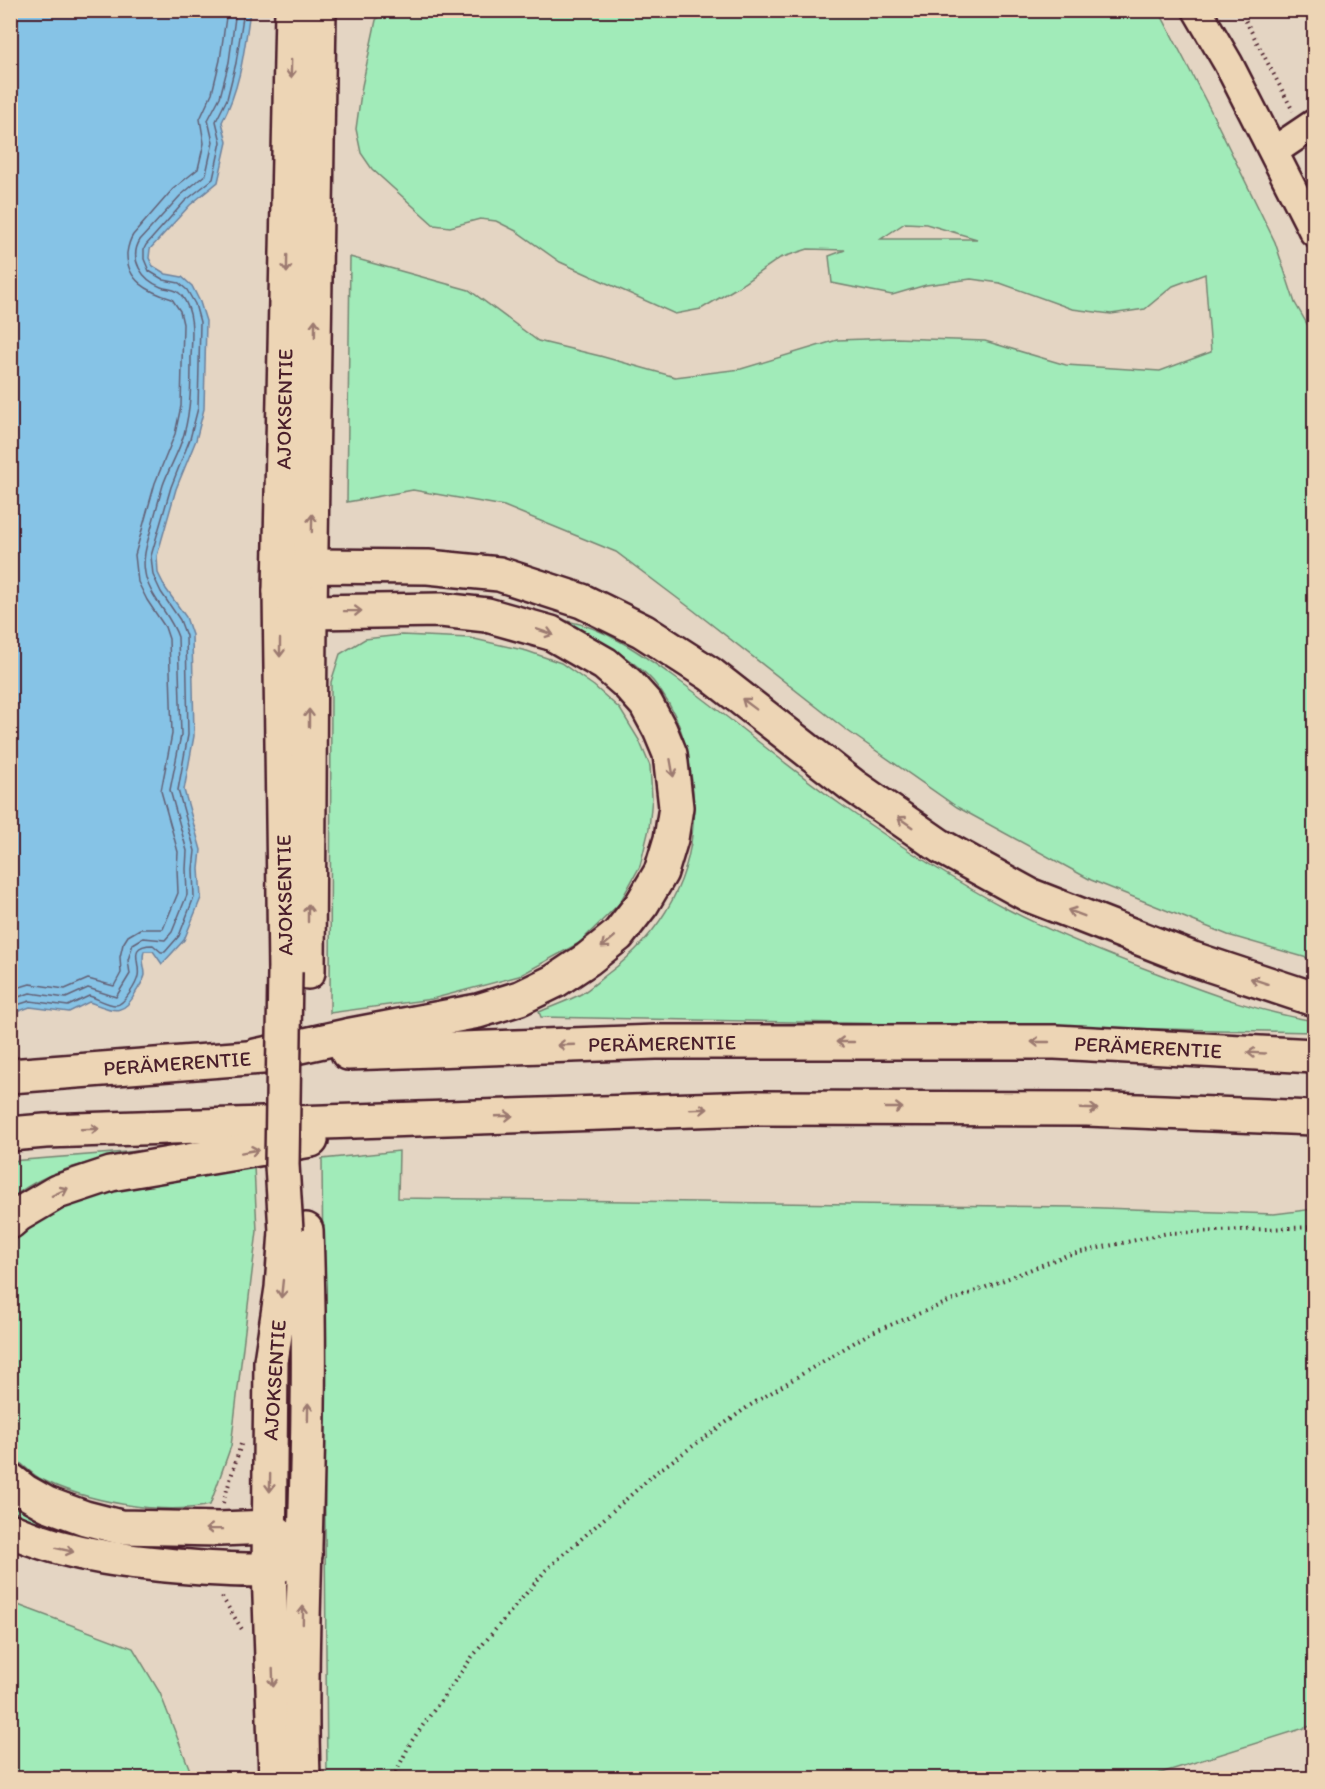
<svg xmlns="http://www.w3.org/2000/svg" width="1325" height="1789" font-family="Itim,sans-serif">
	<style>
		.green { fill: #a1ebb9; stroke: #768572; stroke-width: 1.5; fill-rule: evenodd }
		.water { fill: #86c3e6; stroke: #6e819b; stroke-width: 1.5 }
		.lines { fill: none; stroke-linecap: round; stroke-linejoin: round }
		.shore { stroke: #626176; stroke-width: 1.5 }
		.minor-casing { stroke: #4a1f2b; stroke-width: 33 }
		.major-casing { stroke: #4a1f2b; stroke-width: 38 }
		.highway-casing { stroke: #4a1f2b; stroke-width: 38 }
		.path { stroke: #4a1f2b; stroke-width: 4; stroke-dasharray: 1.5 4.5; stroke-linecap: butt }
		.minor { stroke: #edd5b5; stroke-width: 28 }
		.major { stroke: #edd5b5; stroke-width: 33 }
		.highway { stroke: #edd5b5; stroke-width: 33 }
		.major-bridge-casing { stroke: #4a1f2b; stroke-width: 38; stroke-linecap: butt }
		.major-bridge { stroke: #edd5b5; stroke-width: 33 }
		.oneway { stroke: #9c7a70 }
		.labels { text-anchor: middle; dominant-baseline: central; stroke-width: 6; stroke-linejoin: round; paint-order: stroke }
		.street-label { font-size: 21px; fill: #4a1f2b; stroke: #edd5b5 }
	</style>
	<rect width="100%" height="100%" fill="#e4d5c3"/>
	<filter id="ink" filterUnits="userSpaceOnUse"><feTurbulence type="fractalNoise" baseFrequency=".0167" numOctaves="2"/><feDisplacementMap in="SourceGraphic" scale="12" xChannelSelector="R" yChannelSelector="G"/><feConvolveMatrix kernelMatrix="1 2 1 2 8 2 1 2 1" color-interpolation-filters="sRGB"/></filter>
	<g filter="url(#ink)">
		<g class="green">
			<path d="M 383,11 L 1159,11 L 1210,109 L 1275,242 L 1295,303 L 1314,336 L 1314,960 L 1228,935 L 1091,880 L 957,807 L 845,729 L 693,610 L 616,552 L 504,506 L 413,490 L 347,502 L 350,257 L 469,290 L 538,341 L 600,356 L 675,377 L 741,369 L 837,340 L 895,338 L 985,341 L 1066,365 L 1160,371 L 1211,352 L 1205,274 L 1173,286 L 1145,309 L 1111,314 L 1072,309 L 1000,283 L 971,279 L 926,285 L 892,295 L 832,283 L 829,256 L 845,250 L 808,249 L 780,258 L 738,287 L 701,309 L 675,314 L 560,262 L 516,231 L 496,221 L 480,219 L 450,227 L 434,225 L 372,169 L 361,153 L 356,129 L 362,86 L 376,20 ZM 905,223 L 926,224 L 977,239 L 881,239 Z"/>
			<path d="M 567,621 C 606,628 640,653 671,675 C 729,716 782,763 840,804 C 894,842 950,879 1009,910 C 1057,935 1108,955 1159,974 C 1210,994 1260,1012 1314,1021 L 1314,1032 L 541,1017 L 539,1012 C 553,1006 568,1001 581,994 C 590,989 598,981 606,975 C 671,927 701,862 692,781 C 687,743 678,711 653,681 C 633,658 593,637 567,621 Z"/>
			<polygon points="401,635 470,638 527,651 561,663 594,686 620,709 639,740 650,766 652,797 649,829 640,866 619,904 579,943 519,976 432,999 330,1013 331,682 340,654 365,639"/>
			<path d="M 139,1151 C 96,1161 45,1169 11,1199 L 11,1161 Z"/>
			<polygon points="399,1151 398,1198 1074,1207 1274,1214 1314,1209 1314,1725 1145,1778 327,1778 322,1159"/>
			<path d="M 254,1166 L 257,1231 L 231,1446 L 210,1505 C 161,1516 84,1501 39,1478 C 29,1472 20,1462 11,1455 L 10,1246 C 64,1183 178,1178 254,1166 Z"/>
			<polygon points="10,1496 51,1521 47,1528 11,1514"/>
			<polygon points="10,1602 133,1648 160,1693 193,1778 11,1778"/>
		</g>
		<path class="water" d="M 10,11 L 250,11 C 244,51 241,86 222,122 L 227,142 L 218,182 L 190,205 L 150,249 L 149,258 L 153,266 L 166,274 L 182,277 L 192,286 L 200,302 L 206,321 L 204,409 L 196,440 L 176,489 L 157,556 L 158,573 L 166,589 L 186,617 L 192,635 L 194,736 L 184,790 L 201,850 L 199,869 L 201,898 L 184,940 L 162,964 L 153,951 L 144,951 C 141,963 145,965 145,975 C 144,980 139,987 136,992 C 123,1018 112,1010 89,1002 L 69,1012 L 30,1007 L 11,1014 Z"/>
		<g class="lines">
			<g class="shore">
				<path d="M 10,990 L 30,984 L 65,989 L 88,979 L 114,986 L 121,973 L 120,957 L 123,944 L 128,936 L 140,929 L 163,929 L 178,893 L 177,869 L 178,852 L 161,791 L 172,734 L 169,639 L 165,627 L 147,600 L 138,582 L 135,555 L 155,483 L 175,434 L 181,406 L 183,324 L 180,311 L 172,299 C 149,292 126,281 127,253 C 128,246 129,241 133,235 L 173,189 L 198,169 L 204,143 L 200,119 L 212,93 L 220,60 L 227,10"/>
				<path d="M 10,1000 L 30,993 L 66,998 L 88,988 L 116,997 L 130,974 L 128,960 L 133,944 L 143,938 L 165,940 L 172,932 L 187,895 L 186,869 L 187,851 L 170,790 L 181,735 L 178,637 C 171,615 148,595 145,573 C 142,558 147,544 151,529 C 155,514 159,499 163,485 C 169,468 179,452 184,434 C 191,408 191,384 191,357 C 192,336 195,314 182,296 C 176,288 169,290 161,287 C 143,280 128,260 140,240 L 180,196 L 206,174 L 213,142 L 208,120 L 220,97 L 229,62 L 236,10"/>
				<path d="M 10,1007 L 30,1001 L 68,1006 L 89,996 C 97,998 107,1005 116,1005 C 124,1005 137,983 138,976 C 141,962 126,945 153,945 L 161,952 L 165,952 L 179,936 L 194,897 L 193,869 L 195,851 L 178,790 L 188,735 L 186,636 L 180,620 L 161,592 L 153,575 L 151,556 L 171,487 L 190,439 L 198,408 L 200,322 L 195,304 L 187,290 L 179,283 L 164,280 L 149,271 L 144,259 L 144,249 L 146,245 L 185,201 L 213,179 L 221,142 L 216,121 L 227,99 L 236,63 L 244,10"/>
			</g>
			<g class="minor-casing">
				<g id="minor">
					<polyline points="1197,10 1228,63 1314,232"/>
					<polyline points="1274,151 1314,124"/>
				</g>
			</g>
			<g class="major-casing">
				<g id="major">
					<polyline points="285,972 280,591 292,10"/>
					<polyline points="308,972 310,612 319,10"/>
					<polyline points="276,1778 269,1568 271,1361 282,1288 286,1231"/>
					<path d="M 303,1778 C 299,1655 307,1532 308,1408 C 309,1349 308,1289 306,1230"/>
				</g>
			</g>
			<g class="highway-casing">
				<g id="highway">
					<polyline points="348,1053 656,1042 1055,1042 1314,1056"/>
					<polyline points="255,1056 346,1036 478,1011 520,998 555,981 588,959 618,935 642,904 661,872 671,839 676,807 670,754 660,730 646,704 628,684 605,664 551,633 487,615 441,610 310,612 280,591 311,566 428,567 499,574 582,601 643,631 710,674 852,785 940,846 1029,895 1193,959 1314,999"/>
					<polyline points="10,1076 275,1056"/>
					<polyline points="10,1134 45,1131 755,1108 1087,1109 1314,1118"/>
					<polyline points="10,1222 18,1215 57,1192 111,1174 311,1140"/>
					<polyline points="10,1480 24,1491 47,1504 85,1518 120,1527 219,1529 269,1527 305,1554"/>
					<path d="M 10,1530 C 71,1557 136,1563 202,1568 C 220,1569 254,1572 271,1568 C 282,1565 294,1559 305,1554"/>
				</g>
			</g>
			<g class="path">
				<polyline points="1240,10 1293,111"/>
				<polyline points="223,1503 242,1441"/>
				<polyline points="222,1597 243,1631"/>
				<polyline points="393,1778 411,1742 472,1657 546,1570 658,1471 749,1406 870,1333 1067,1255 1168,1233 1314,1227"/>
			</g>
			<use href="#minor" class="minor"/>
			<use href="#major" class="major"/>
			<use href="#highway" class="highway"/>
			<g class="major-bridge-casing">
				<polyline id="major-bridge" points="285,972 282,1165 286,1231"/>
			</g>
			<use href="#major-bridge" class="major-bridge"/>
		</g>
		<defs><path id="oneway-shaft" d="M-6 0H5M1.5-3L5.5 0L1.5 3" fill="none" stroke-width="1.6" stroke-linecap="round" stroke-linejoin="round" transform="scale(1.5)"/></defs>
		<g class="oneway">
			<use href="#oneway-shaft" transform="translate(291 69) rotate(91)"/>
			<use href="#oneway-shaft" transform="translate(287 264) rotate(91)"/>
			<use href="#oneway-shaft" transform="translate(315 328) rotate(-89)"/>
			<use href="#oneway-shaft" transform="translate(312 523) rotate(-89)"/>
			<use href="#oneway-shaft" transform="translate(353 611) rotate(-1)"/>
			<use href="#oneway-shaft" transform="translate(545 632) rotate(18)"/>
			<use href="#oneway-shaft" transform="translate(280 648) rotate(90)"/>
			<use href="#oneway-shaft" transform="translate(749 704) rotate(-143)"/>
			<use href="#oneway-shaft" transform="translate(309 718) rotate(-90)"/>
			<use href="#oneway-shaft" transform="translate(672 768) rotate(80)"/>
			<use href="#oneway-shaft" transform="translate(905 822) rotate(-145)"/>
			<use href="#oneway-shaft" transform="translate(308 913) rotate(-90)"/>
			<use href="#oneway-shaft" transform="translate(1076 913) rotate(-159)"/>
			<use href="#oneway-shaft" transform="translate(608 942) rotate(140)"/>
			<use href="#oneway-shaft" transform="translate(1259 981) rotate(-162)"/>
			<use href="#oneway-shaft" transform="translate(845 1042) rotate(180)"/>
			<use href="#oneway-shaft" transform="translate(1040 1042) rotate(180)"/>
			<use href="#oneway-shaft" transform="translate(566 1045) rotate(178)"/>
			<use href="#oneway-shaft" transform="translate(1256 1053) rotate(-177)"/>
			<use href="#oneway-shaft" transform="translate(894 1108)"/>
			<use href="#oneway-shaft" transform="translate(699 1109) rotate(-2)"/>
			<use href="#oneway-shaft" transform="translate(1089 1109) rotate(2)"/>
			<use href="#oneway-shaft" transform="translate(504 1116) rotate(-2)"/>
			<use href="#oneway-shaft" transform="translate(90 1129) rotate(-2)"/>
			<use href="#oneway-shaft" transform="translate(250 1151) rotate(-10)"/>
			<use href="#oneway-shaft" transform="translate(60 1192) rotate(-25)"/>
			<use href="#oneway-shaft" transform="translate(282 1289) rotate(96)"/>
			<use href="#oneway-shaft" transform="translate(308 1412) rotate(-89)"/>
			<use href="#oneway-shaft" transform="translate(270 1483) rotate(91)"/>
			<use href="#oneway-shaft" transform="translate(214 1529) rotate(-179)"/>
			<use href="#oneway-shaft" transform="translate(65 1550) rotate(13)"/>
			<use href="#oneway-shaft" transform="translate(303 1615) rotate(-89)"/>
			<use href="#oneway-shaft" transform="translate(273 1678) rotate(88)"/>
		</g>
	</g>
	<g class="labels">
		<g class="street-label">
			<text transform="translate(284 409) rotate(-89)">AJOKSENTIE</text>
			<text transform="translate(284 895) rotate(-91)">AJOKSENTIE</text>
			<text transform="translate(662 1043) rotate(-1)">PERÄMERENTIE</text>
			<text transform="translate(1148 1047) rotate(3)">PERÄMERENTIE</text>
			<text transform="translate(177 1063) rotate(-4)">PERÄMERENTIE</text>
			<text transform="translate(274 1380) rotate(-86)">AJOKSENTIE</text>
		</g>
	</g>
	<rect width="1325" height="1789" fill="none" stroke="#edd5b5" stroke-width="36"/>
	<rect x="18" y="18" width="1289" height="1753" fill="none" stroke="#4a1f2b" stroke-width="2" filter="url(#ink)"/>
</svg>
